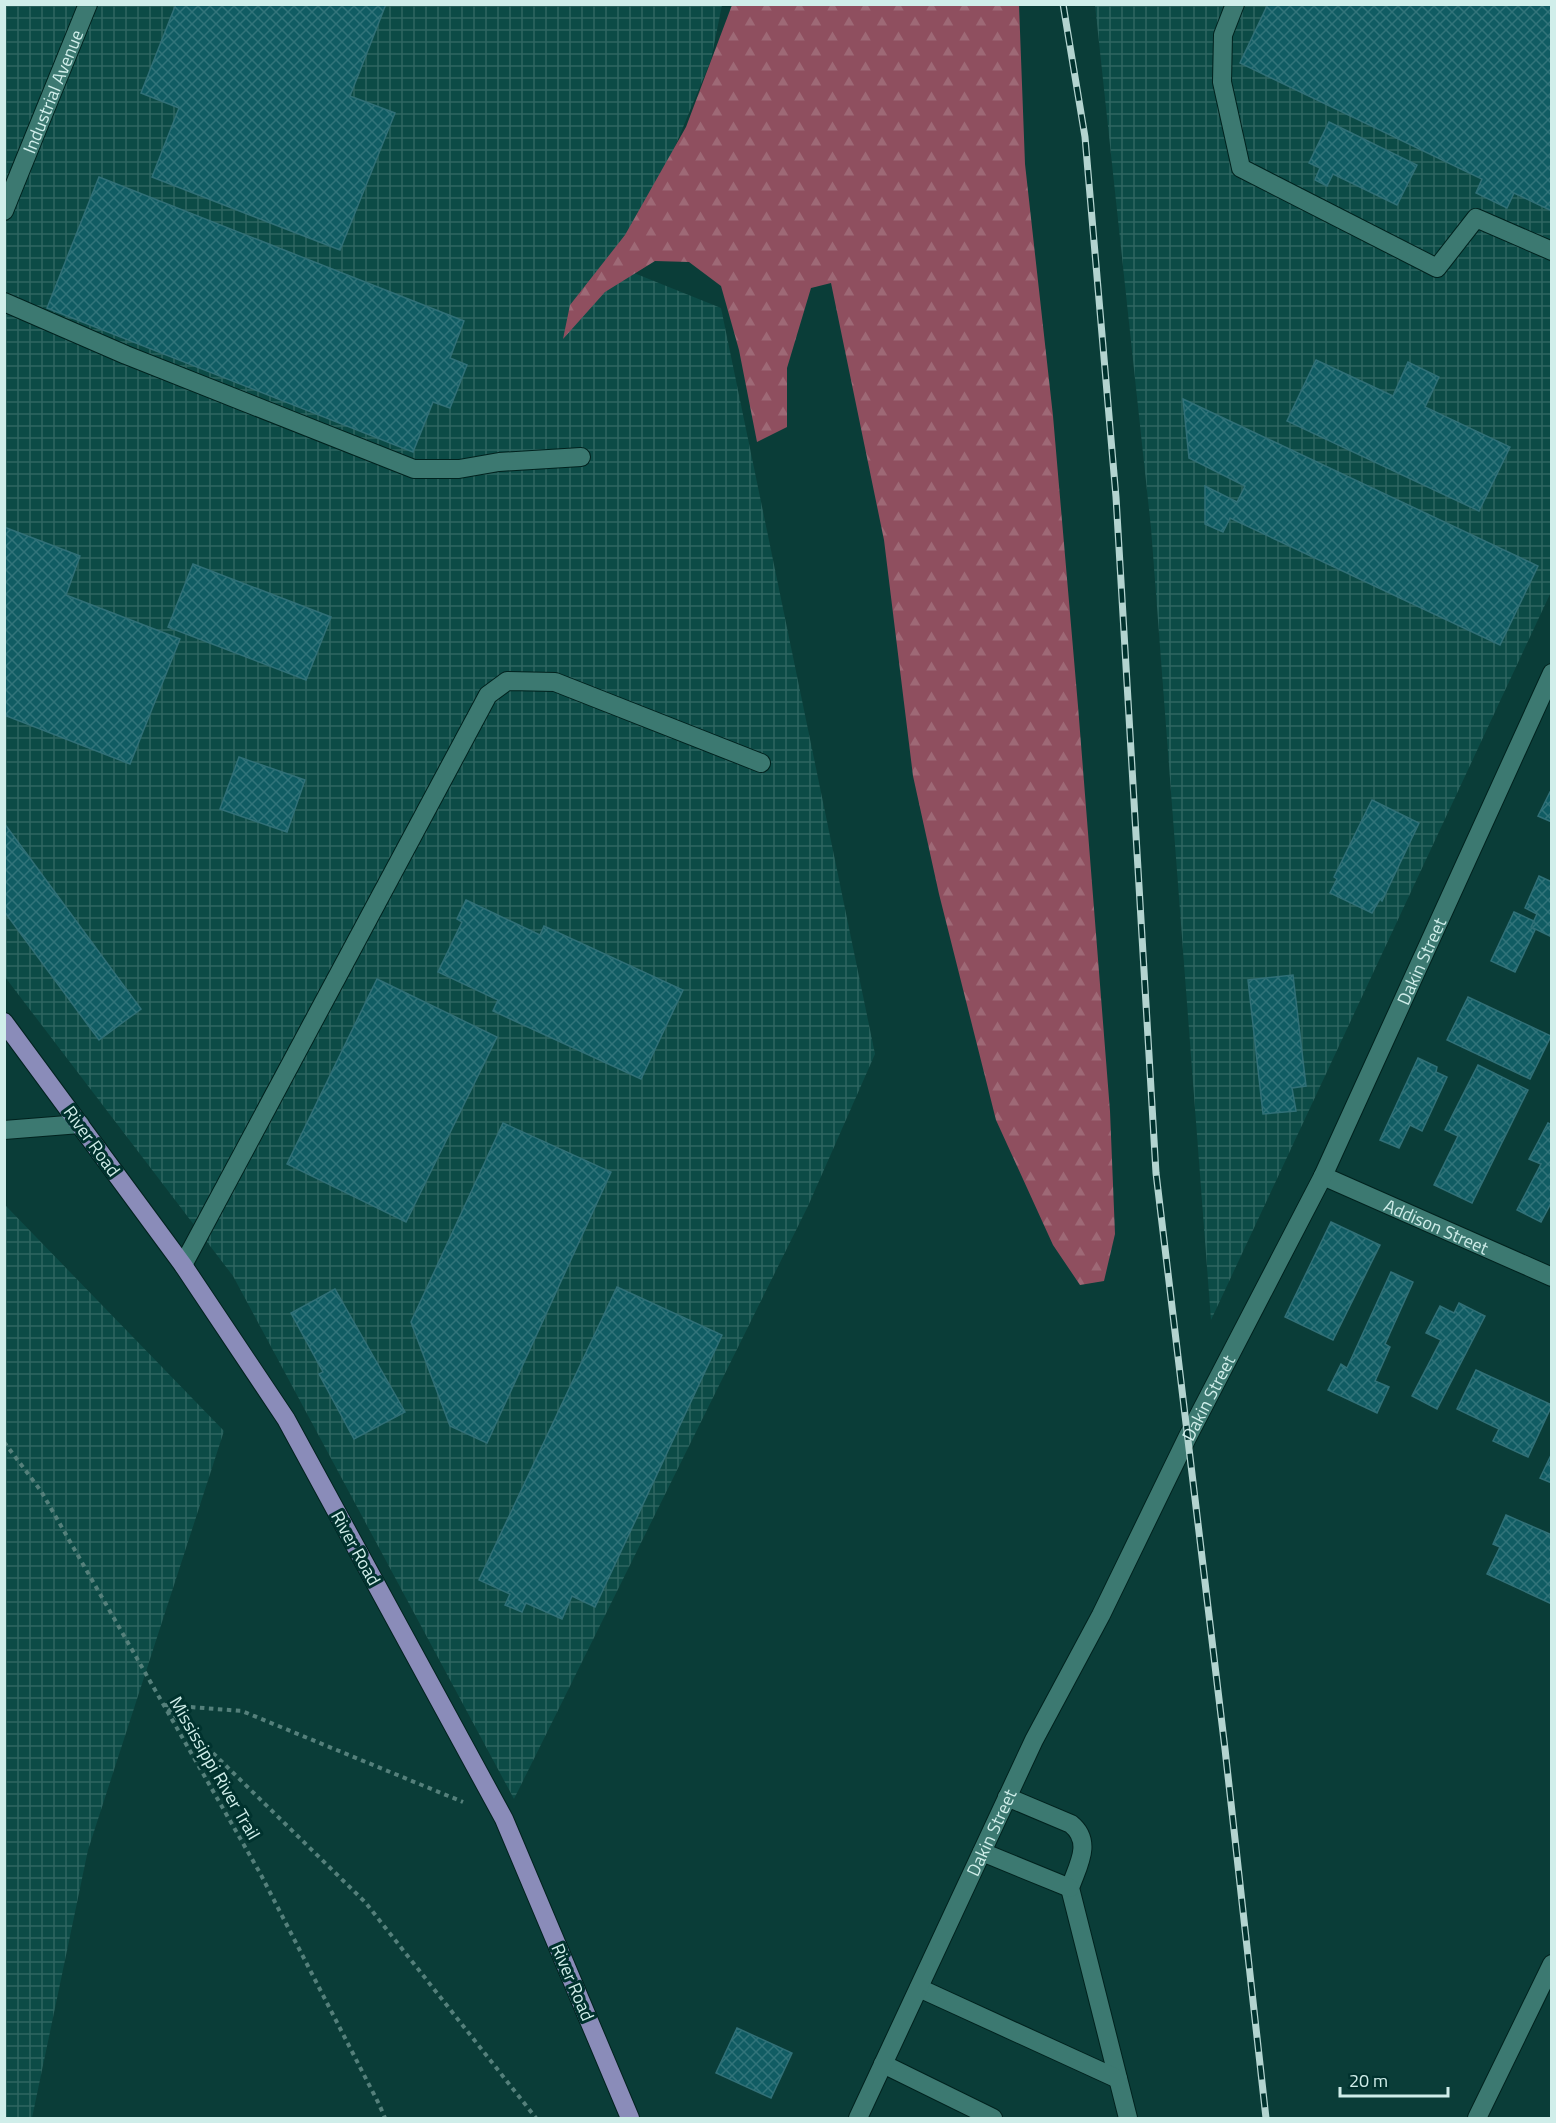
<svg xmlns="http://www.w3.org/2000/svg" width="1556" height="2123" font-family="'Titillium Web',sans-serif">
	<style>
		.industrial { fill: url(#industrial-grid) }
		.forest { fill: url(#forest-firs) }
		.building { fill: url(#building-cross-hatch); stroke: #317077; stroke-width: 1.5 }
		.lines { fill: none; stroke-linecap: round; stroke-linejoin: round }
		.minor-casing { stroke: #01221e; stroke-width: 20 }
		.major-casing { stroke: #01221e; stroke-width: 20 }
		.path { stroke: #55807b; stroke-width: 4; stroke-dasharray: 4.5 4.5; stroke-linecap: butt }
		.minor { stroke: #3c7971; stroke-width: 18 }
		.major { stroke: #8a8cb9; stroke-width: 18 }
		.rail-casing { stroke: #b3d4d0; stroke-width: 7 }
		.rail { stroke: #00322e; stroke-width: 4.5; stroke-dasharray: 14; stroke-linecap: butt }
		.labels { text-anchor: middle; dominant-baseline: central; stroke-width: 6; stroke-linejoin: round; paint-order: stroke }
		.street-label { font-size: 18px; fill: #d0eeea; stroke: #00322e }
	</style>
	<defs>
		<pattern id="industrial-grid" width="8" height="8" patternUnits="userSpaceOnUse" patternTransform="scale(1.5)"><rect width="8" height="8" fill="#0c4b46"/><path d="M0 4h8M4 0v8" fill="none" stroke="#2e6561"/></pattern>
		<pattern id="forest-firs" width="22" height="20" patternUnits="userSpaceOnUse" patternTransform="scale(1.5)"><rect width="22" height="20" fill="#8f4f5f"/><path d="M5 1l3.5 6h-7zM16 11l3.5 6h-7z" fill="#9e6976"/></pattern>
		<pattern id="building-cross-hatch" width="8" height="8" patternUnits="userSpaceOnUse" patternTransform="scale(1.5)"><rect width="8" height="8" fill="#105c63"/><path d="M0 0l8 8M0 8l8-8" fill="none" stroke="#32747a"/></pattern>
	</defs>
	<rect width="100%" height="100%" fill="#0a3d38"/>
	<g class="industrial">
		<polygon points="5,5 722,5 711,60 624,269 721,308 875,1054 808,1206 514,1799 233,1276 5,977"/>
		<polygon points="1095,5 1551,5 1551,592 1211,1320 1151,528"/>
		<polygon points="5,1205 224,1431 88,1850 32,2118 4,2118"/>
	</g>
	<polygon class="forest" points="732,5 1019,5 1025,164 1053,416 1078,706 1110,1111 1115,1234 1104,1281 1080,1285 1053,1245 996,1120 939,894 913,776 884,540 831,283 811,288 787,368 787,427 757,442 739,350 721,286 689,262 655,261 605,292 563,339 570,305 625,235 686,127"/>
	<g class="building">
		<polygon points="176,4 386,4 350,96 395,113 340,250 152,177 179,108 141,93"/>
		<polygon points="1268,4 1552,4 1552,211 1514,193 1507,208 1476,193 1482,179 1240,63"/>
		<polygon points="1329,122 1417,165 1397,205 1333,174 1327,186 1315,180 1320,168 1309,163"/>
		<polygon points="99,177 464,321 450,358 467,365 450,408 433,402 413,452 47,308"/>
		<polygon points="1316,360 1393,396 1408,362 1439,377 1425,407 1510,447 1479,511 1287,421"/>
		<polygon points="1183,399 1538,566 1500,645 1230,518 1223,532 1205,524 1205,486 1237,502 1245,486 1189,458"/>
		<polygon points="4,527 80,556 66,595 180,639 130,764 4,715"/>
		<polygon points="193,564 331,617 306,680 168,627"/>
		<polygon points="239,757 305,780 287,832 220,809"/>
		<polygon points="1550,792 1552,793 1552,822 1538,816"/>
		<polygon points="1372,800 1419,823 1382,901 1380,899 1372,913 1330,893 1337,879 1334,877"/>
		<polygon points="4,823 141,1009 99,1040 4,911"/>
		<polygon points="1539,876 1552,882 1552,937 1531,927 1537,914 1525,908"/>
		<polygon points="466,900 540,935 544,926 683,990 641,1079 493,1011 498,1000 438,972 462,922 457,919"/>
		<polygon points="1514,912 1534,921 1531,927 1535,930 1515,972 1491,961"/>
		<polygon points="1293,975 1306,1086 1292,1088 1296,1111 1263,1114 1248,980"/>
		<polygon points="377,979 497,1037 406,1222 287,1164"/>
		<polygon points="1468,997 1551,1036 1530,1079 1447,1040"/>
		<polygon points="1418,1058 1437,1067 1436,1072 1447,1077 1422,1131 1410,1125 1399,1148 1380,1140"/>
		<polygon points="1478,1065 1528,1090 1472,1203 1434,1185 1458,1136 1445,1130"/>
		<polygon points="503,1123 611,1172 487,1443 450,1426 411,1322"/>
		<polygon points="1548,1123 1552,1125 1552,1201 1541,1222 1517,1210 1541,1164 1529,1159"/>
		<polygon points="1331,1222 1380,1245 1333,1340 1285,1317"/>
		<polygon points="1391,1272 1413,1282 1385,1344 1390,1347 1375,1381 1389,1387 1377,1413 1328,1390 1341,1364 1347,1368"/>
		<polygon points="617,1287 722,1335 595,1607 572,1596 562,1619 526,1603 522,1612 505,1605 510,1594 479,1580"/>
		<polygon points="335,1289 405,1412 354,1439 319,1374 323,1372 291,1313"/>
		<polygon points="1459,1303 1485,1316 1437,1409 1412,1396 1441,1340 1426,1333 1440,1306 1454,1313"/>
		<polygon points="1476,1370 1552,1405 1528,1457 1493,1441 1499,1429 1457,1409"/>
		<polygon points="1552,1453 1552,1483 1540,1478"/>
		<polygon points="1506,1515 1552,1535 1552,1604 1487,1574 1500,1547 1493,1544"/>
		<polygon points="737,2028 792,2053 771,2098 716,2073"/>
	</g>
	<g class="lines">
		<g class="minor-casing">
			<g id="minor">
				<polyline points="1235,4 1223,35 1222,82 1241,168 1437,268 1476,218 1552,251"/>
				<path id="s1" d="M 4,211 L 88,4"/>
				<polyline points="4,302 126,355 414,469 459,469 499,462 581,457"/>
				<polyline points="4,1130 80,1124"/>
				<path id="s2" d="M 1323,1176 L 1552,1277"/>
				<polyline points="183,1265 488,695 507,681 555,682 761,763"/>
				<path d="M 1007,1797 L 1071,1824 C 1093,1842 1078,1865 1070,1888 L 1128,2118"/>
				<polyline points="982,1852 1070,1888"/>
				<polyline points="919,1988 1118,2079"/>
				<polyline points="883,2064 993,2118"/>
				<path id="s3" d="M 858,2118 L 1034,1740 L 1101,1615 L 1187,1438 L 1323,1176 L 1552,673"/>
				<polyline points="1477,2118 1552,1964"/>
			</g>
		</g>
		<g class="major-casing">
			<polyline id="major" points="4,1022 183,1265 286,1419 504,1819 630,2118"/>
		</g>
		<g class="path">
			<polyline points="4,1442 41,1491 260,1873 379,2104 385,2118"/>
			<polyline points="164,1705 242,1711 463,1802"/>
			<polyline points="168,1709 365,1902 536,2118"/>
		</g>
		<use href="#minor" class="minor"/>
		<use href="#major" class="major"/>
		<g class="rail-casing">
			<polyline id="rail" points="1063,4 1085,137 1116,497 1156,1173 1225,1749 1266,2118"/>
		</g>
		<use href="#rail" class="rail"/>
	</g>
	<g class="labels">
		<g class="street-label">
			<text stroke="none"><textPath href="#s1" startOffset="129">Industrial Avenue</textPath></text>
			<text stroke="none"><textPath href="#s3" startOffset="1287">Dakin Street</textPath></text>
			<text transform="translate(92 1141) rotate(54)">River Road</text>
			<text stroke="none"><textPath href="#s2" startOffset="124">Addison Street</textPath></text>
			<text stroke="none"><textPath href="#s3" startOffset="801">Dakin Street</textPath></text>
			<text transform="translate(356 1548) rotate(61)">River Road</text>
			<text transform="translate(215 1768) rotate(60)">Mississippi River Trail</text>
			<text stroke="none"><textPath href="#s3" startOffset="315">Dakin Street</textPath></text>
			<text transform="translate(573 1982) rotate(67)">River Road</text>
		</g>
	</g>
	<rect width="1556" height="2123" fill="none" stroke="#d0eeea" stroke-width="12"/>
	<path d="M1340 2087v9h108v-9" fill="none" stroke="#d0eeea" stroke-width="3"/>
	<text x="1349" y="2087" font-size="18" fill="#d0eeea" stroke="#00322e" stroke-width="4.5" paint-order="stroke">20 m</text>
</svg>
